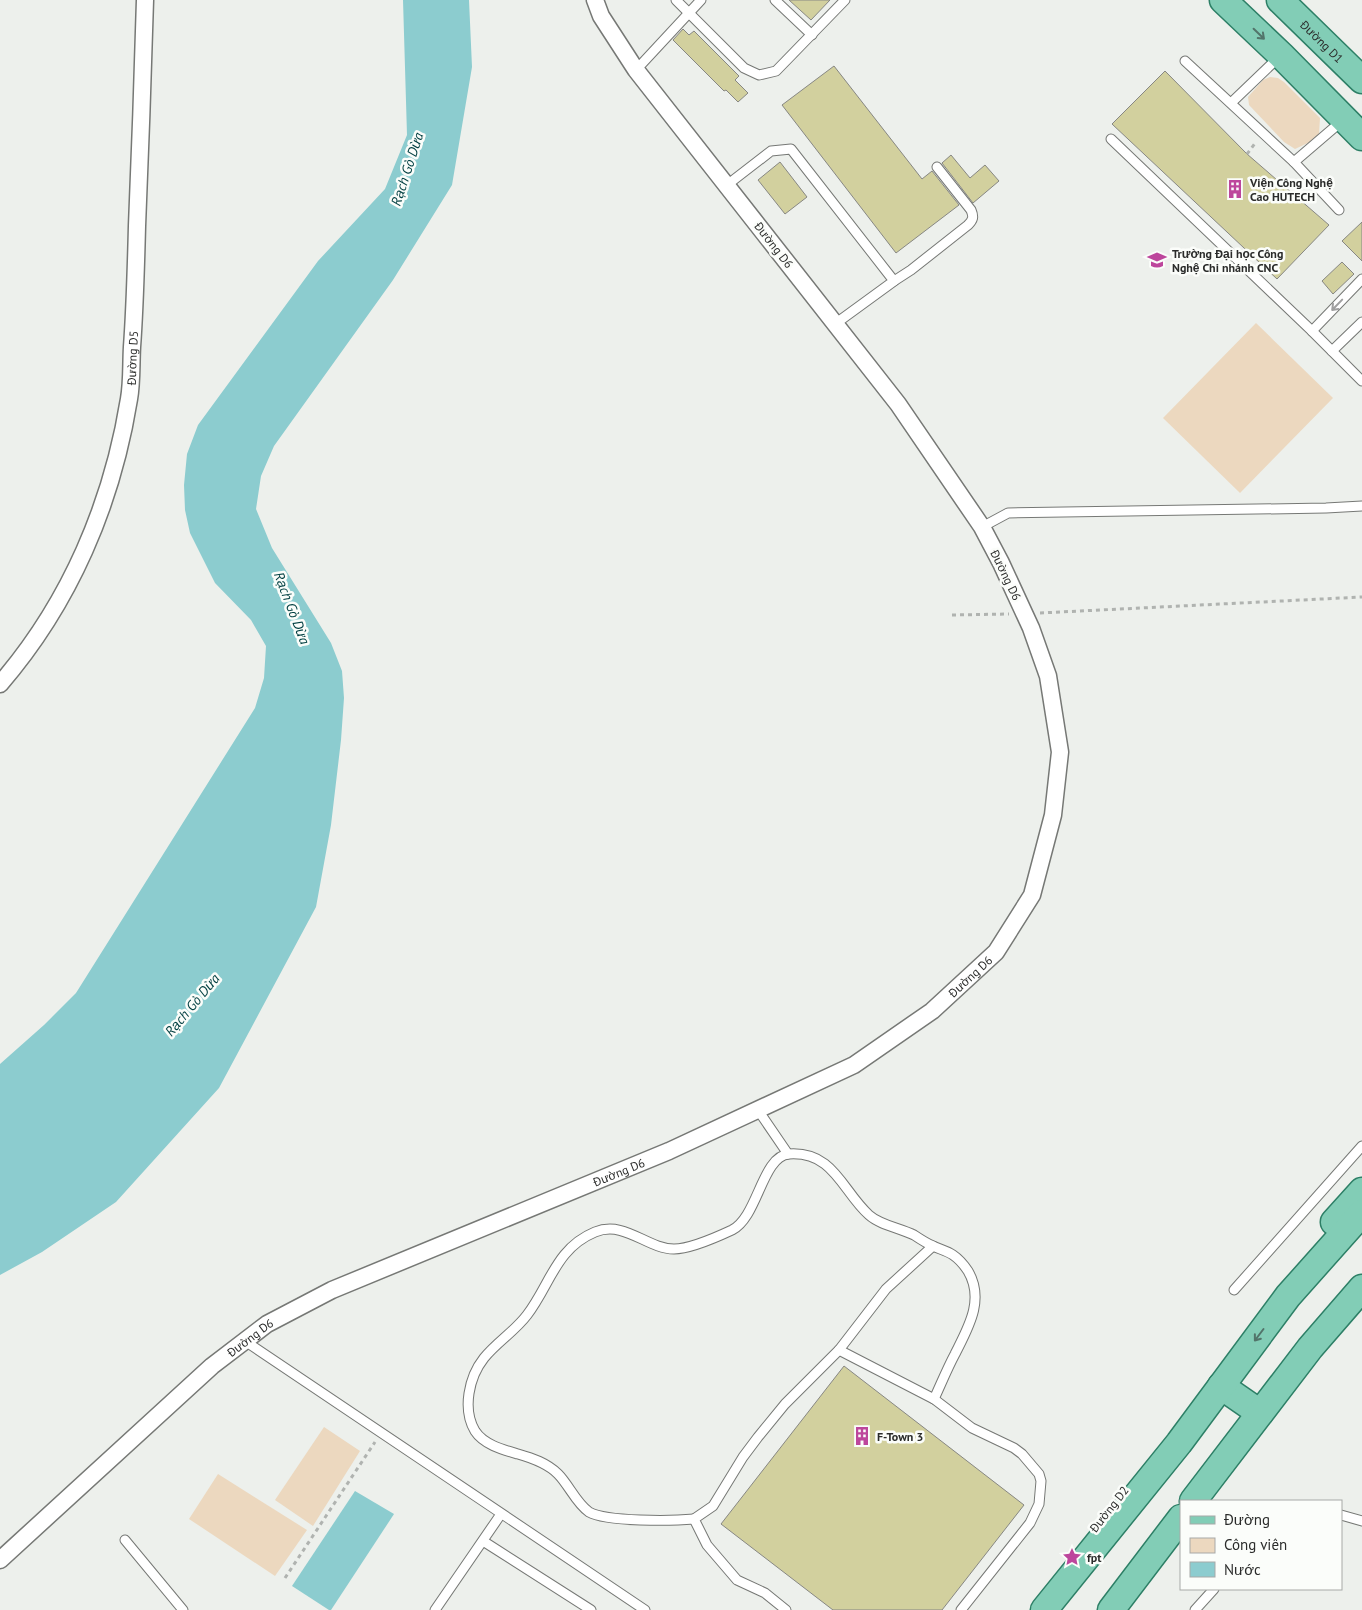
<svg xmlns="http://www.w3.org/2000/svg" width="1362" height="1610" font-family="'PT Sans',sans-serif">
	<style>
		.green { fill: #ecd8bf }
		.water { fill: #8ccccf }
		.building { fill: #d2d09e; stroke: #878783 }
		.lines { fill: none; stroke-linecap: round; stroke-linejoin: round }
		.service-casing { stroke: #767875; stroke-width: 11 }
		.minor-casing { stroke: #767875; stroke-width: 19 }
		.primary-casing { stroke: #2d7f66; stroke-width: 29 }
		.path { stroke: #b0b3b0; stroke-width: 3; stroke-dasharray: 4 4; stroke-linecap: butt }
		.service { stroke: #fff; stroke-width: 9 }
		.minor { stroke: #fff; stroke-width: 16 }
		.primary { stroke: #82cdb6; stroke-width: 26 }
		.oneway { stroke: #52746a }
		.oneway2 { stroke: #a0a0a0 }
		.labels { text-anchor: middle; dominant-baseline: central; stroke-width: 5; stroke-linejoin: round; paint-order: stroke }
		.street-label { font-size: 12px; fill: #2b2c2b; stroke: #fbfdfa }
		.poi-label { font-size: 12px; font-weight: bold; fill: #2b2c2b; stroke: #fbfdfa; text-anchor: start }
		.water-label { font-size: 14px; font-style: italic; fill: #003f41; stroke: #fbfdfa }
	</style>
	<rect width="100%" height="100%" fill="#edf0ec"/>
	<g class="green">
		<polygon points="1270,77 1278,78 1284,82 1320,118 1319,134 1310,142 1295,149 1284,142 1249,105 1248,97 1263,80"/>
		<polygon points="1256,323 1333,398 1240,493 1163,418"/>
		<polygon points="324,1427 360,1451 313,1526 275,1500"/>
		<polygon points="218,1474 307,1530 275,1576 189,1519"/>
	</g>
	<g class="water">
		<polygon points="403,0 469,0 472,67 452,185 393,280 274,446 261,476 256,509 272,548 331,643 342,671 344,698 341,740 331,825 316,907 219,1088 116,1202 42,1252 0,1275 0,1064 44,1025 76,993 255,708 264,678 266,646 251,620 215,583 190,533 185,510 184,485 187,454 198,425 318,261 385,189 407,135"/>
		<polygon points="355,1491 394,1514 331,1610 329,1610 292,1586"/>
	</g>
	<g class="building">
		<polygon points="789,0 830,0 811,20"/>
		<polygon points="683,29 689,35 694,31 739,76 735,80 748,93 738,102 726,90 724,91 673,40"/>
		<polygon points="834,66 922,179 932,171 959,205 896,253 782,105"/>
		<polygon points="1165,71 1247,154 1329,225 1277,279 1112,124"/>
		<polygon points="951,155 970,178 985,165 999,181 973,203 942,163"/>
		<polygon points="780,162 807,197 785,214 758,180"/>
		<polygon points="1362,222 1362,261 1342,241"/>
		<polygon points="1342,262 1354,274 1333,294 1322,281"/>
		<polygon points="844,1366 1024,1505 942,1610 833,1610 721,1524"/>
	</g>
	<g class="lines">
		<g class="service-casing">
			<g id="service">
				<polyline points="676,0 744,68 759,75 776,71 845,0"/>
				<polyline points="775,0 812,35"/>
				<polyline points="1185,61 1294,162 1339,210"/>
				<polyline points="636,70 701,0"/>
				<polyline points="1231,103 1279,57"/>
				<polyline points="1111,139 1312,331 1362,381"/>
				<polyline points="1294,162 1336,126"/>
				<polyline points="727,185 771,151 791,149 894,281 835,324"/>
				<path d="M 894,281 L 911,270 L 968,225 C 973,220 974,217 971,210 L 937,167"/>
				<polyline points="1312,331 1362,279"/>
				<polyline points="1332,351 1362,322"/>
				<polyline points="982,527 1008,513 1326,508 1362,506"/>
				<polyline points="758,1110 788,1154"/>
				<polyline points="1234,1290 1362,1146"/>
				<polyline points="245,1341 645,1610"/>
				<polyline points="839,1350 934,1399 972,1428 1014,1448 1022,1454 1039,1474 1041,1481 1039,1504 1030,1523 961,1610"/>
				<polyline points="1341,1515 1362,1521"/>
				<path d="M 694,1519 C 672,1521 607,1522 589,1512 C 576,1503 569,1485 558,1474 C 547,1463 532,1458 518,1454 C 504,1450 484,1445 475,1431 C 462,1409 469,1377 484,1358 C 497,1342 515,1331 527,1315 C 550,1285 556,1248 595,1232 C 625,1220 647,1249 674,1249 C 690,1249 717,1237 732,1230 C 758,1217 762,1156 789,1154 C 834,1151 842,1191 869,1215 C 880,1225 900,1228 914,1235 C 920,1239 926,1243 933,1246 C 939,1249 947,1251 953,1255 C 959,1259 964,1265 968,1271 C 985,1300 968,1328 955,1354 C 947,1369 941,1384 934,1399"/>
				<polyline points="125,1540 183,1610"/>
				<polyline points="483,1541 591,1610"/>
				<polyline points="435,1610 501,1514"/>
				<polyline points="786,1610 765,1593 737,1580 707,1545 694,1519 713,1506 743,1457 758,1437 785,1404 839,1350 886,1289 933,1246"/>
				<polyline points="1195,1610 1214,1589"/>
			</g>
		</g>
		<g class="minor-casing">
			<g id="minor">
				<path id="s1" d="M 0,684 C 70,603 112,504 129,399 C 132,382 131,364 132,347 C 135,306 136,266 137,226 C 140,151 143,75 145,0"/>
				<path id="s2" d="M 0,1560 L 212,1366 L 267,1324 L 332,1290 L 669,1151 L 854,1065 L 932,1011 L 996,952 L 1032,895 L 1053,815 L 1060,752 L 1048,676 L 1031,628 L 1001,563 L 982,527 L 898,404 L 636,70 L 601,16 L 595,0"/>
			</g>
		</g>
		<g class="primary-casing">
			<g id="primary">
				<polyline points="1223,0 1281,55 1362,137"/>
				<path id="s3" d="M 1280,0 L 1362,80"/>
				<polyline points="1334,1222 1362,1191"/>
				<polyline points="1221,1386 1260,1413"/>
				<polyline points="1193,1501 1310,1348 1362,1288"/>
				<polyline points="1044,1610 1179,1443 1288,1296 1362,1213"/>
				<polyline points="1111,1610 1181,1518"/>
			</g>
		</g>
		<g class="path">
			<polyline points="1247,154 1256,142"/>
			<polyline points="1040,613 1362,597"/>
			<polyline points="952,615 1009,614"/>
			<polyline points="285,1578 375,1442"/>
		</g>
		<use href="#service" class="service"/>
		<use href="#minor" class="minor"/>
		<use href="#primary" class="primary"/>
	</g>
	<defs><path id="oneway-shaft" d="M-6 0H5M1.5-3L5.5 0L1.5 3" fill="none" stroke-width="1.6" stroke-linecap="round" stroke-linejoin="round" transform="scale(1.25)"/></defs>
	<g class="oneway">
		<use href="#oneway-shaft" transform="translate(1259 34) rotate(44)"/>
		<use href="#oneway-shaft" transform="translate(1259 1335) rotate(127)"/>
	</g>
	<use class="oneway2" href="#oneway-shaft" transform="translate(1337 305) rotate(134)"/>
	<defs>
		<g id="building-bare" transform="scale(1.5)"><path d="M-4-6H4V6H1V3H-1V6H-4ZM-2.5-4.3h1.7v1.8h-1.7ZM.8-4.3h1.7v1.8H.8ZM-2.5-1h1.7V.8h-1.7ZM.8-1h1.7V.8H.8Z" fill="#bd469c" stroke="#fbfdfa" stroke-width="2.5" paint-order="stroke"/></g>
		<g id="university-bare" transform="scale(1.5)"><path d="M0-5L7-2L0 1L-7-2ZM-4 1L0 2.5L4 1V4Q0 6-4 4Z" fill="#bd469c" stroke="#fbfdfa" stroke-width="2.5" paint-order="stroke"/></g>
		<g id="sight-bare" transform="scale(1.5)"><path d="M0-6L1.8-2.2L6-1.7L2.9 1.2L3.7 5.4L0 3.3L-3.7 5.4L-2.9 1.2L-6-1.7L-1.8-2.2Z" fill="#bd469c" stroke="#fbfdfa" stroke-width="2.5" paint-order="stroke"/></g>
	</defs>
	<g fill-rule="evenodd">
		<use href="#building-bare" x="1235" y="189"/>
		<use href="#university-bare" x="1157" y="260"/>
		<use href="#building-bare" x="862" y="1436"/>
		<use href="#sight-bare" x="1072" y="1557"/>
	</g>
	<g class="labels">
		<g class="street-label">
			<text stroke="none"><textPath href="#s3" startOffset="59">Đường D1</textPath></text>
			<text transform="translate(774 245) rotate(52)">Đường D6</text>
			<text stroke="none"><textPath href="#s1" startOffset="358">Đường D5</textPath></text>
			<text transform="translate(1006 575) rotate(64)">Đường D6</text>
			<text stroke="none"><textPath href="#s2" startOffset="1145">Đường D6</textPath></text>
			<text stroke="none"><textPath href="#s2" startOffset="740">Đường D6</textPath></text>
			<text stroke="none"><textPath href="#s2" startOffset="335">Đường D6</textPath></text>
			<text transform="translate(1109 1509) rotate(-52)">Đường D2</text>
		</g>
		<g class="poi-label">
			<text x="1250" y="182">Viện Công Nghệ<tspan x="1250" dy="14">Cao HUTECH</tspan></text>
			<text x="1172" y="253">Trường Đại học Công<tspan x="1172" dy="14">Nghệ Chi nhánh CNC</tspan></text>
			<text x="877" y="1436">F-Town 3</text>
			<text x="1087" y="1557">fpt</text>
		</g>
		<g class="water-label">
			<text transform="translate(407 169) rotate(-72)">Rạch Gò Dừa</text>
			<text transform="translate(292 608) rotate(69)">Rạch Gò Dừa</text>
			<text transform="translate(192 1005) rotate(-50)">Rạch Gò Dừa</text>
		</g>
	</g>
	<rect x="1180" y="1500" width="162" height="90" fill="#fbfdfa" stroke="#a8a9a7"/>
	<rect x="1190" y="1516" width="25" height="8" fill="#82cdb6" stroke="#a8a9a7"/>
	<text x="1224" y="1525" font-size="15" fill="#2b2c2b">Đường</text>
	<rect x="1190" y="1538" width="25" height="15" fill="#ecd8bf" stroke="#a8a9a7"/>
	<text x="1224" y="1550" font-size="15" fill="#2b2c2b">Công viên</text>
	<rect x="1190" y="1562" width="25" height="15" fill="#8ccccf" stroke="#a8a9a7"/>
	<text x="1224" y="1575" font-size="15" fill="#2b2c2b">Nước</text>
</svg>
